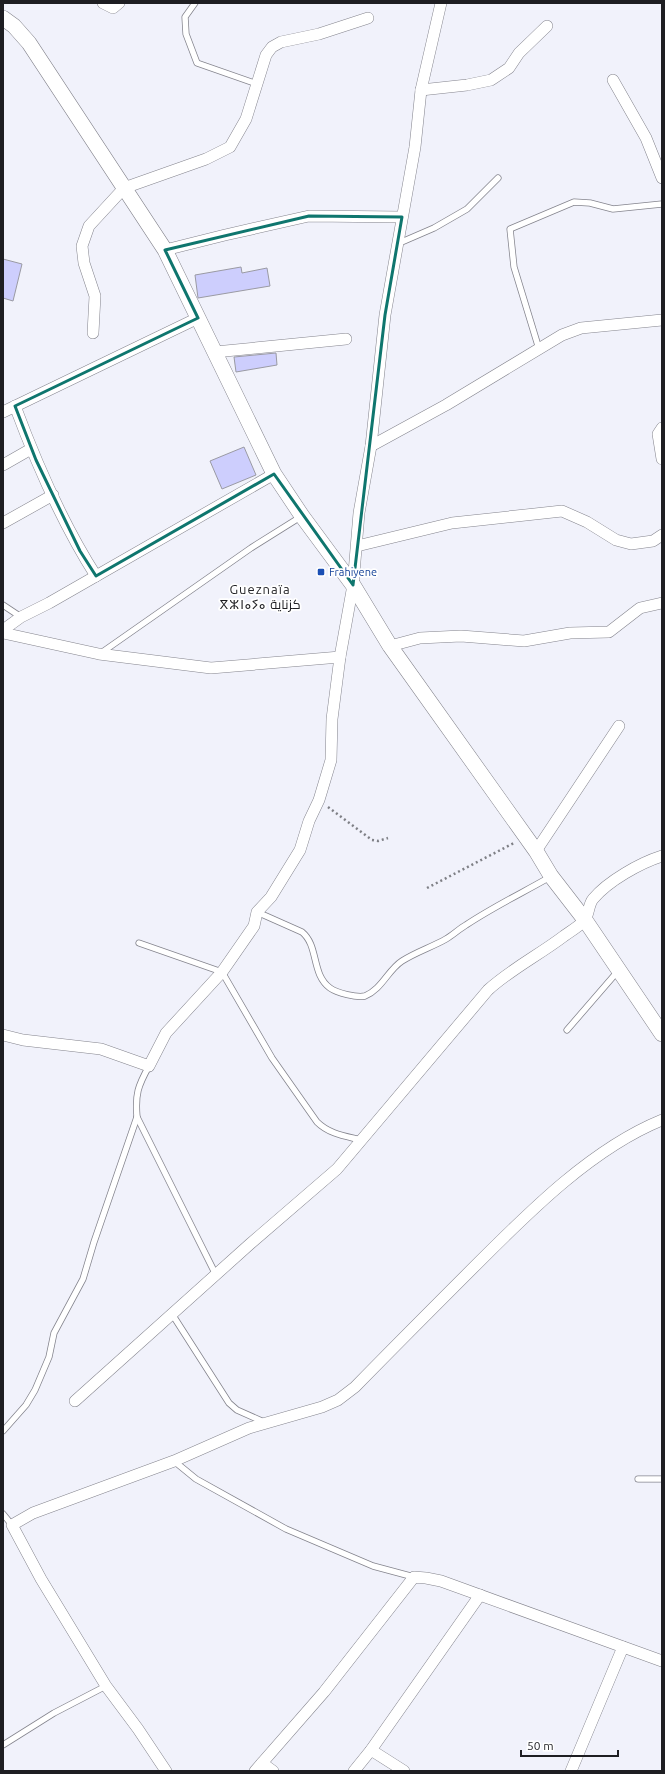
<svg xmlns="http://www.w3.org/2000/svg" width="665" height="1774" font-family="Ubuntu,Cairo,'Noto Sans Tifinagh',sans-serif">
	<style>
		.building { fill: #cdcefd; stroke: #9a9aa3 }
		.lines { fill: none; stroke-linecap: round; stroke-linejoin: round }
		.lane-casing { stroke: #84848d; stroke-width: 7 }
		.street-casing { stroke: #84848d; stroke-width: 12 }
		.secondary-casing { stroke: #84848d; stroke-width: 16 }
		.path { stroke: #7f8086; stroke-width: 2.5; stroke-dasharray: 2 3; stroke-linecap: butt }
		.lane { stroke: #fff; stroke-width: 5.5 }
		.street { stroke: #fff; stroke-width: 11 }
		.secondary { stroke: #fff; stroke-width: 15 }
		.marked { fill: none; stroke: #0f766e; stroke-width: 3; stroke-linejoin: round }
		.transit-dot { fill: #1a4fb4; stroke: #fff; stroke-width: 1.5 }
		.labels { text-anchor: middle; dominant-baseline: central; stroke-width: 3.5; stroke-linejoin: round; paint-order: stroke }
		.transit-label { font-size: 11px; fill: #164399; stroke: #fff; text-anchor: start }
		.quarter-label { font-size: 13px; letter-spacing: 1px; fill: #1e1e22; stroke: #fff }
	</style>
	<rect width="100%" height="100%" fill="#f1f2fb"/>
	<g class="building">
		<polygon points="3,259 22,264 13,301 3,298"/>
		<polygon points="241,267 242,273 267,268 270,286 198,298 195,275"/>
		<polygon points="276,353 277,365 236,372 234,357"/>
		<polygon points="244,447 256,475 222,489 210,461"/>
	</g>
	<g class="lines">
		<g class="lane-casing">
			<g id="lane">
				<polyline points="195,3 185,17 186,34 197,63 257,84"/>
				<polyline points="397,244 434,228 467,209 498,178"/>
				<polyline points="539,349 514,267 510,229 574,202 590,203 613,209 662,204"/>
				<polyline points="3,605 21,617"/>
				<polyline points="101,653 251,548 302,516"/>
				<path d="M 257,912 L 302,932 C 319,946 311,974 330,988 C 337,993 357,998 365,996 C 382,989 388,970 402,961 C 416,952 432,947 446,939 C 453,935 459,929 466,925 C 493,907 522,893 550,877"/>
				<path d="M 139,943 L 222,972 L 272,1058 L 317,1122 C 329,1134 345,1136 361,1140"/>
				<polyline points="567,1030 618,971"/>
				<polyline points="137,1117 216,1275"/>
				<polyline points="172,1314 229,1403 237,1410 264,1422"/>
				<path d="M 3,1431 L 26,1405 L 35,1390 L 49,1357 L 54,1333 L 83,1279 L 94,1242 L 137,1117 C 135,1094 138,1086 149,1066"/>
				<polyline points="174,1461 196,1479 286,1529 373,1566 414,1577"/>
				<polyline points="638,1479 662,1479"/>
				<polyline points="3,1514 12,1525"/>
				<polyline points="3,1745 54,1713 106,1686"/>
			</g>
		</g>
		<g class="street-casing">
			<g id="street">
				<polyline points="103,3 113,8 119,3"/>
				<polyline points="613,80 646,138 662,178"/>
				<polyline points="421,90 467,85 491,80 509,68 519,53 547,26"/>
				<polyline points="165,250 225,235 309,216 402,217"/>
				<polyline points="93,333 95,296 84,263 82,246 89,226 124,188 206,159 230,147 246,119 266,55 272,47 281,42 319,34 368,18"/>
				<polyline points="215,352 346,339"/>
				<path d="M 15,406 C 37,465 62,523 96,576"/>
				<polyline points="3,412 198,318"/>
				<polyline points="662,428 658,434 662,459"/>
				<polyline points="371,446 446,405 562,335 581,328 662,320"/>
				<polyline points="3,465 31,449"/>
				<polyline points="3,523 53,495"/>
				<polyline points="357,546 452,523 562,511 587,522 616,540 631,544 653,541 662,535"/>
				<polyline points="3,630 21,617 49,603 274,474"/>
				<polyline points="3,633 99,654 211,668 340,657"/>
				<polyline points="390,646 420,638 461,636 524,641 570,633 609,632 640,608 662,603"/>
				<polyline points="536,851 619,726"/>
				<polyline points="3,1035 23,1040 101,1049 149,1066 166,1033 222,972 254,926 257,912 271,897 300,850 309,821 319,800 331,760 332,719 340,657 353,585 359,513 371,446 385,315 415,147 421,90 441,3"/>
				<path d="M 75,1401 L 250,1244 L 337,1169 L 488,990 C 511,969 539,955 564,936 C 571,931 578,927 584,921 C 589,916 588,905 593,899 C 608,881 640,863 662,856"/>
				<polyline points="371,1750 404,1771"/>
				<polyline points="262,1763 273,1771"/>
				<path d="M 166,1771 L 138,1729 L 106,1686 L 41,1579 L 12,1525 L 33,1513 L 174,1461 L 249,1428 L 322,1407 L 338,1400 L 355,1387 C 396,1345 437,1304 479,1262 C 531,1210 593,1148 662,1120"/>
				<polyline points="255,1771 324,1692 414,1577 426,1578 441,1581 662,1661"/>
				<polyline points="354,1771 371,1750 480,1595"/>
				<polyline points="571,1771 623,1647"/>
			</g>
		</g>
		<g class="secondary-casing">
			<polyline id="secondary" points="3,18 14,26 29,43 165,250 274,474 302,516 353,585 390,646 536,851 551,876 585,920 662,1034"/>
		</g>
		<g class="path">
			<polyline points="328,807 372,840 378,841 388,838"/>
			<polyline points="427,888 514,843"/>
		</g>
		<use href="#lane" class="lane"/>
		<use href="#street" class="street"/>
		<use href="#secondary" class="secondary"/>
	</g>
	<path class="marked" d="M 309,216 L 402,217 L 385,315 L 353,585 L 274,474 L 96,576 L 80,551 L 36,460 L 15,406 L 198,318 L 165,250 Z"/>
	<rect class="transit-dot" x="317" y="568" width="8" height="8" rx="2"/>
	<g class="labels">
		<g class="transit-label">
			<text x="329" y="572">Frahiyene</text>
		</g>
		<g class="quarter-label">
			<text x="260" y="589">Gueznaïa<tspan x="260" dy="15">ⴳⵣⵏⴰⵢⴰ كزناية</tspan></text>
		</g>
	</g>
	<rect width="665" height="1774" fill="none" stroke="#1e1e22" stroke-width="8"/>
	<path d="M521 1750v6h97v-6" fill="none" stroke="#1e1e22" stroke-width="2"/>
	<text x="527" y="1750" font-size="12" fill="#1e1e22" stroke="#ffffff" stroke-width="3" paint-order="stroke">50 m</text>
</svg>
